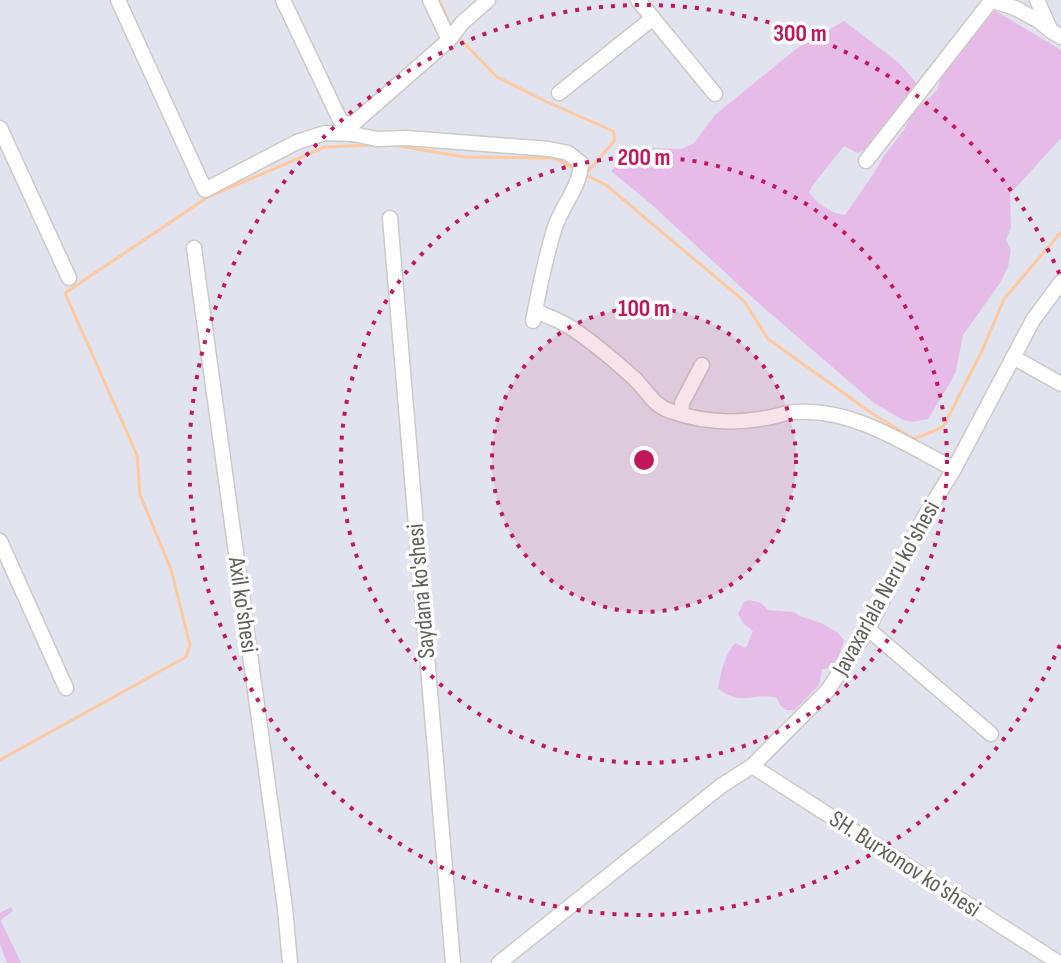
<svg xmlns="http://www.w3.org/2000/svg" width="1061" height="963" font-family="'Sofia Sans Condensed',sans-serif">
	<style>
		.green { fill: #e7bbe7 }
		.lines { fill: none; stroke-linecap: round; stroke-linejoin: round }
		.stream { stroke: #ffc99f; stroke-width: 3 }
		.minor-casing { stroke: #cdcac5; stroke-width: 17 }
		.minor { stroke: #fff; stroke-width: 14 }
		.ring { fill: none; stroke: #c2185b; stroke-width: 4; stroke-dasharray: 4 8 }
		.labels { text-anchor: middle; dominant-baseline: central; stroke-width: 7; stroke-linejoin: round; paint-order: stroke }
		.street-label { font-size: 24px; fill: #635f59; stroke: #fff }
		.centre { fill: #c2185b; stroke: #fff; stroke-width: 4 }
		.ring-label { font-size: 24px; text-anchor: middle; font-weight: bold; fill: #c2185b; stroke: #fff; stroke-width: 7; stroke-linejoin: round; paint-order: stroke }
	</style>
	<rect width="100%" height="100%" fill="#e1e3ee"/>
	<g class="green">
		<path d="M 996,11 L 1061,50 L 1061,138 L 1010,194 L 1011,228 L 1006,240 L 1011,250 L 1008,267 L 1000,283 L 963,335 L 956,371 L 950,383 L 928,419 L 912,422 L 903,420 L 874,403 L 756,301 L 651,204 L 611,171 L 634,147 L 682,149 L 694,143 L 715,115 L 796,49 L 844,21 L 899,63 L 919,86 L 870,148 L 857,153 L 844,146 L 813,185 L 809,192 C 815,203 833,214 845,215 L 874,173 L 884,156 L 904,130 L 913,112 L 937,91 L 942,75 L 991,12 Z"/>
		<path d="M 750,600 L 761,603 L 768,610 L 794,612 L 800,616 L 821,623 L 837,632 L 844,640 C 841,652 835,670 822,669 L 819,685 L 795,710 L 786,710 L 780,705 L 777,698 C 753,691 742,708 718,688 C 721,672 724,656 735,643 L 746,648 L 753,631 L 744,624 L 738,614 L 744,602 Z"/>
		<polygon points="11,907 13,911 3,918 1,921 21,963 7,963 0,944 0,913"/>
	</g>
	<g class="lines">
		<g class="stream">
			<polyline points="439,0 451,27"/>
			<polyline points="462,41 497,77 545,101 613,131 615,140 586,174"/>
			<polyline points="393,145 465,157 554,158 577,170"/>
			<polyline points="584,174 606,185 744,301 768,339 873,414 914,439 943,427 981,353 1004,299 1061,232"/>
			<polyline points="0,760 186,657 190,645 171,569 140,495 137,455 65,293 208,197 325,147 373,145"/>
		</g>
		<g class="minor-casing">
			<g id="minor">
				<polyline points="118,0 205,190 297,142 325,133 353,134"/>
				<polyline points="283,0 340,120 346,124 354,123 449,40 462,23 488,0"/>
				<polyline points="430,0 449,40"/>
				<polyline points="638,0 715,94"/>
				<polyline points="990,0 1015,8 1039,21 1051,31"/>
				<polyline points="1037,0 1051,31 1061,37"/>
				<polyline points="559,93 653,18"/>
				<path d="M 346,124 L 353,134 L 377,139 L 406,138 L 549,149 L 568,153 L 581,163 C 581,185 562,206 555,227 C 545,258 539,290 533,321"/>
				<polyline points="0,128 69,278"/>
				<polyline points="866,161 991,1"/>
				<polyline points="390,218 453,963"/>
				<polyline points="194,248 285,908 290,963"/>
				<path d="M 535,311 C 544,315 554,318 563,323 C 586,336 615,361 635,379 C 647,391 654,406 670,411 C 701,422 734,424 766,418 C 776,417 786,412 796,412 C 853,408 905,444 954,469"/>
				<polyline points="1013,357 1061,384"/>
				<polyline points="681,414 682,403 702,365"/>
				<polyline points="0,541 66,688"/>
				<polyline points="868,629 991,734"/>
				<polyline points="752,766 1059,963"/>
				<polyline points="499,963 721,786 752,766 828,690 868,629 925,516 954,469 1033,320 1061,282"/>
			</g>
		</g>
		<use href="#minor" class="minor"/>
	</g>
	<circle cx="644" cy="460" r="152" fill="#c2185b" fill-opacity=".12"/>
	<g class="ring">
		<circle cx="644" cy="460" r="152"/>
		<circle cx="644" cy="460" r="303"/>
		<path d="M1060 645A455 455 0 1 1 1060 275"/>
	</g>
	<g class="labels">
		<g class="street-label">
			<text transform="translate(886 588) rotate(-61)">Javaxarlala Neru ko'shesi</text>
			<text transform="translate(421 591) rotate(-95)">Saydana ko'shesi</text>
			<text transform="translate(243 605) rotate(82)">Axil ko'shesi</text>
			<text transform="translate(905 864) rotate(33)">SH. Burxonov ko'shesi</text>
		</g>
	</g>
	<circle cx="644" cy="460" r="12" class="centre"/>
	<g class="ring-label">
		<text x="800" y="41">300 m</text>
		<text x="644" y="165">200 m</text>
		<text x="644" y="316">100 m</text>
	</g>
</svg>
